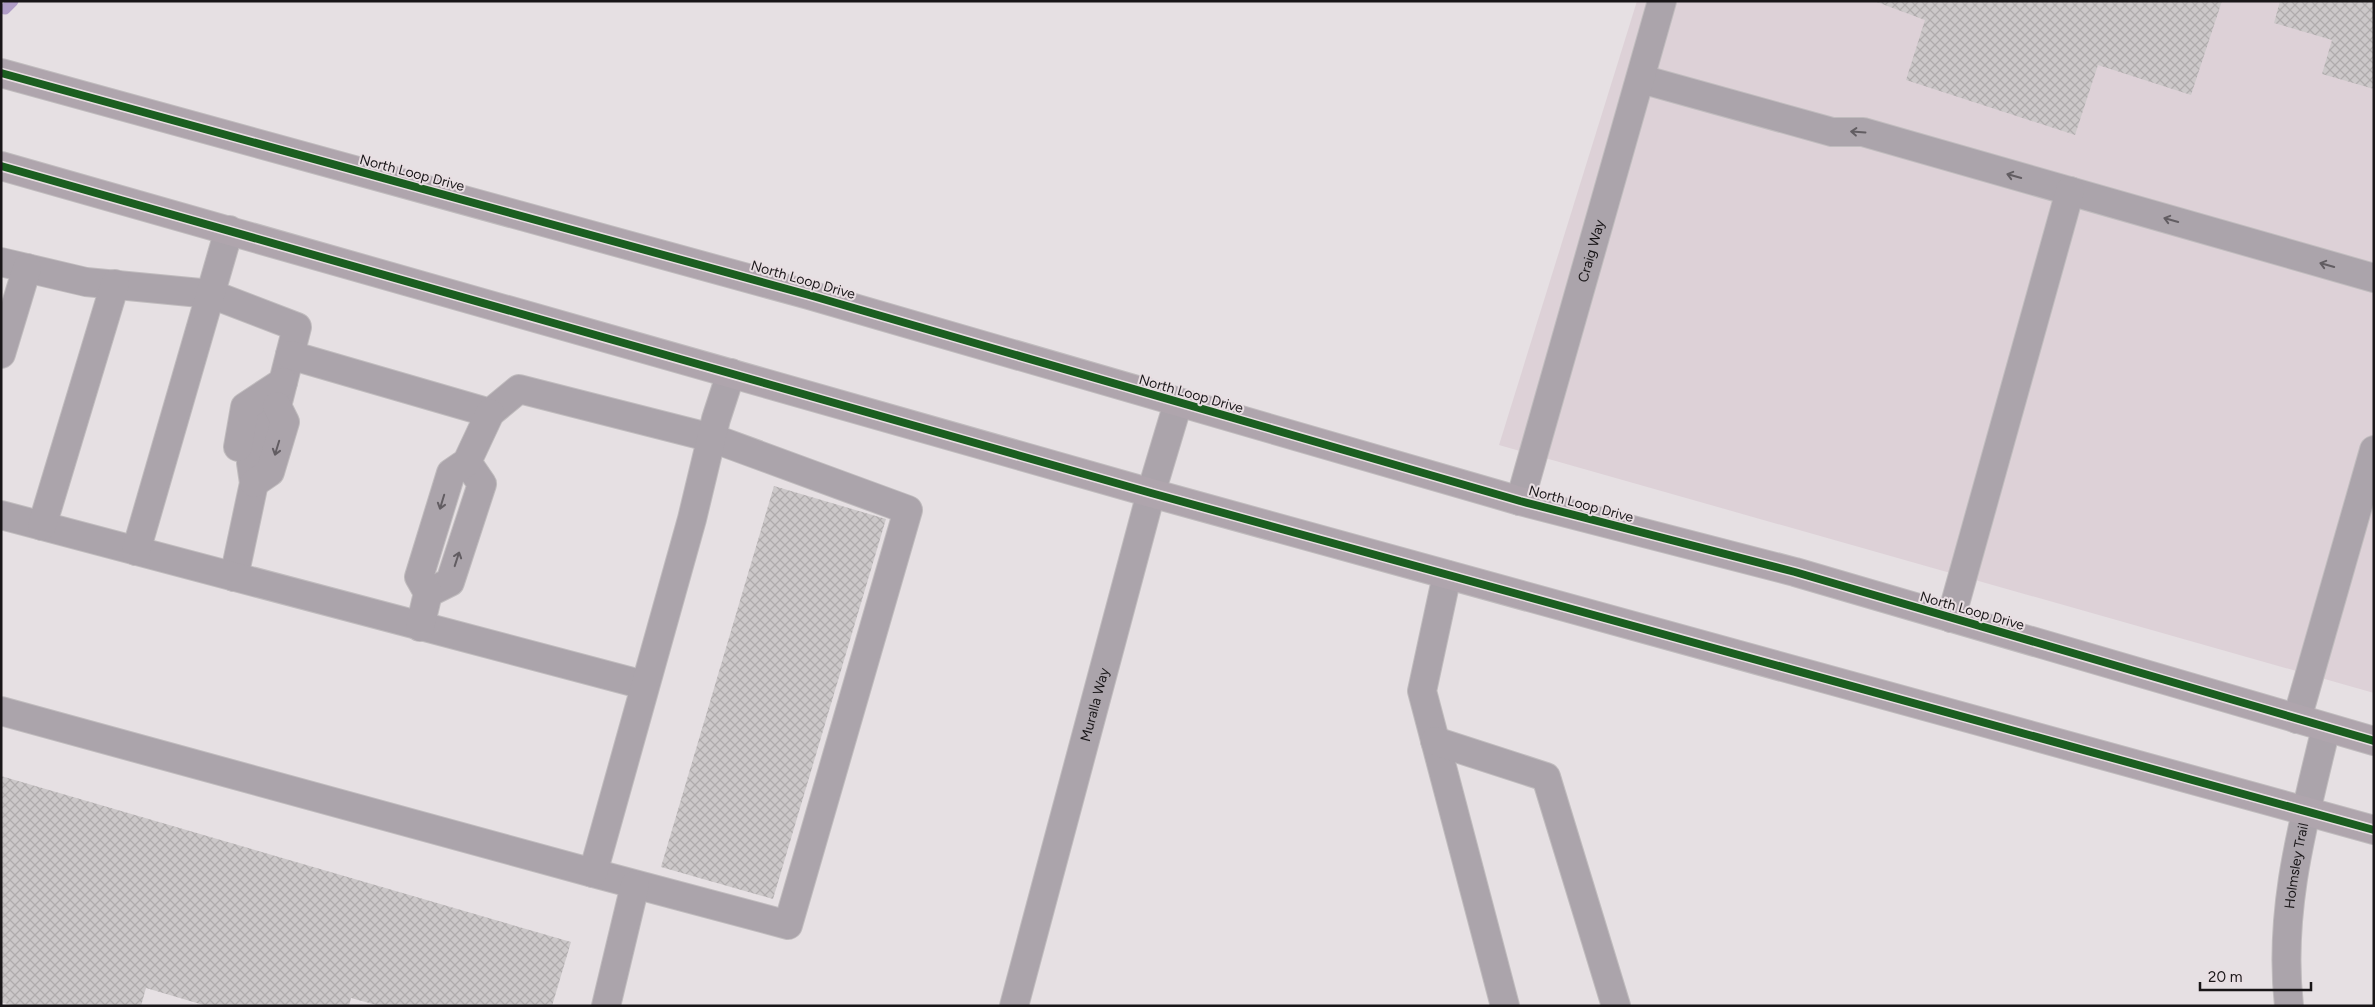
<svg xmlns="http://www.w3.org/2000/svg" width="2375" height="1007" font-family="Figtree,sans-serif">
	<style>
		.built { fill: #ddd1d7 }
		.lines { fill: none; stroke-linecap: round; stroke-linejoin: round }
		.stream { stroke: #b09dc6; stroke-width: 11 }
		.building { fill: url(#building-cross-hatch) }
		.minor-casing { stroke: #c0bcbe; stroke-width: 30 }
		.major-casing { stroke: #c0bcbe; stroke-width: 30 }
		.minor { stroke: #aba4ab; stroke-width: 28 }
		.major { stroke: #afa5ad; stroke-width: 28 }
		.cycleway-casing { stroke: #e8dee2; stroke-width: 11 }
		.cycleway { stroke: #1b5e20; stroke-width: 8 }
		.oneway { stroke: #625d62 }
		.labels { text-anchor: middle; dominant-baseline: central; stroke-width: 4; stroke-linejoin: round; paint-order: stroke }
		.street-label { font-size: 14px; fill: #191618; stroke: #e8dee2 }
	</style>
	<defs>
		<pattern id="building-cross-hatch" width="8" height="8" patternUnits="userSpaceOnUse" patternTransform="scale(1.25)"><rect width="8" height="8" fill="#ccc8c9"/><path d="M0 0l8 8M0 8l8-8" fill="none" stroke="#afabac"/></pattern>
	</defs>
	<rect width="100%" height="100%" fill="#e6e0e3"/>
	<polygon class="built" points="1637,1 2374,1 2374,693 1499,445"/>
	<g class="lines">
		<polyline class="stream" points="5,9 13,1"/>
	</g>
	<g class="building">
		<polygon points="1874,1 2222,1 2191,95 2098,65 2075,135 1906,80 1925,20"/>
		<polygon points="2280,1 2374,1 2374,89 2322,74 2332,40 2274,23"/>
		<polygon points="774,486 886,519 773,899 661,867"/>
		<polygon points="1,776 571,942 552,1006 380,1006 351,998 349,1006 207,1006 146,988 141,1006 15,1006 1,1002"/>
	</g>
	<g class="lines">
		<g class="minor-casing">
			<g id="minor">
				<polyline points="1641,79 1832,132 1863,132 2374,278"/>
				<polyline points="1,262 86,282 211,294 297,327 277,406 259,422 251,463 254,483 234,577"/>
				<polyline points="1,354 27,268"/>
				<polyline points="290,355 490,413 519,389 712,438 908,510 788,925 593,873"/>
				<polyline points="238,447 245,407 283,382"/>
				<polyline points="254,483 270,472 285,422 277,406"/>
				<path id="s1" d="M 1520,501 L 1662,1"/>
				<polyline points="1,515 644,685"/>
				<polyline points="42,526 115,284"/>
				<polyline points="136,551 229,230"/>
				<polyline points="1447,575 1422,691 1505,1006"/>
				<polyline points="428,593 450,582 482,484 467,462"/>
				<polyline points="1951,618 2070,191"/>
				<polyline points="420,627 428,593 419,577 451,473 467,462 490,413"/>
				<polyline points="1,711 593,873 692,519 716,419 731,373"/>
				<polyline points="2297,719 2374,450"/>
				<polyline points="1435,741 1546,777 1616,1006"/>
				<polyline points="606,1006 635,885"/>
				<path id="s2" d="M 1014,1006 L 1151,493 L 1178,403"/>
				<path id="s3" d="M 2289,1006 C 2278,910 2304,820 2326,728"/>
			</g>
		</g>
		<g class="major-casing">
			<g id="major">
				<polyline points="1,73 809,295 1520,501 1795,572 2374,741"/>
				<polyline points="1,166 1151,493 2374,830"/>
			</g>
		</g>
		<use href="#minor" class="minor"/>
		<use href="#major" class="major"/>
		<g class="cycleway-casing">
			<g id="cycleway">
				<polyline points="1,73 809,295 1520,501 1795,572 2374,741"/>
				<polyline points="1,166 1151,493 2374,830"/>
			</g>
		</g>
		<use href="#cycleway" class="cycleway"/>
	</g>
	<defs><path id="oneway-shaft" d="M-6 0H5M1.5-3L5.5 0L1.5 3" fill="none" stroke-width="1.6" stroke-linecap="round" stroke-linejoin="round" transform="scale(1.25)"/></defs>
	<g class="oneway">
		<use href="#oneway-shaft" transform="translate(1858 132) rotate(-176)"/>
		<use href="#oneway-shaft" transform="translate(2014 176) rotate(-164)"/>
		<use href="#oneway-shaft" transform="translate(2171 220) rotate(-164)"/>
		<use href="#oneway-shaft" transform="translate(2327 265) rotate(-164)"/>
		<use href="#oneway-shaft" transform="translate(277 448) rotate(107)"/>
		<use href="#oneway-shaft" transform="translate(442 502) rotate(107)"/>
		<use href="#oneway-shaft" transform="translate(457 559) rotate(-72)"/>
	</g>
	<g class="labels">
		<g class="street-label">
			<text transform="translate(412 173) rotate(15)">North Loop Drive</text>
			<text stroke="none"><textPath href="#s1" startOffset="260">Craig Way</textPath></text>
			<text transform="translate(803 280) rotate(16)">North Loop Drive</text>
			<text transform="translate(1191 394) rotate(16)">North Loop Drive</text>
			<text transform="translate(1581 504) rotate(15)">North Loop Drive</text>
			<text transform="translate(1972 611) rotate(16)">North Loop Drive</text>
			<text stroke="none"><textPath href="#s2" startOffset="312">Muralla Way</textPath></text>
			<text stroke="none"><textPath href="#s3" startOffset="141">Holmsley Trail</textPath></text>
		</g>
	</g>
	<rect width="2375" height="1007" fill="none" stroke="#191618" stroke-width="5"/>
	<path d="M2200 982v8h111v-8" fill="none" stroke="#191618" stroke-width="2.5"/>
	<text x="2208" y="982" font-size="15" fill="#191618" stroke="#e8dee2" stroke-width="4" paint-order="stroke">20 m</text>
</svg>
